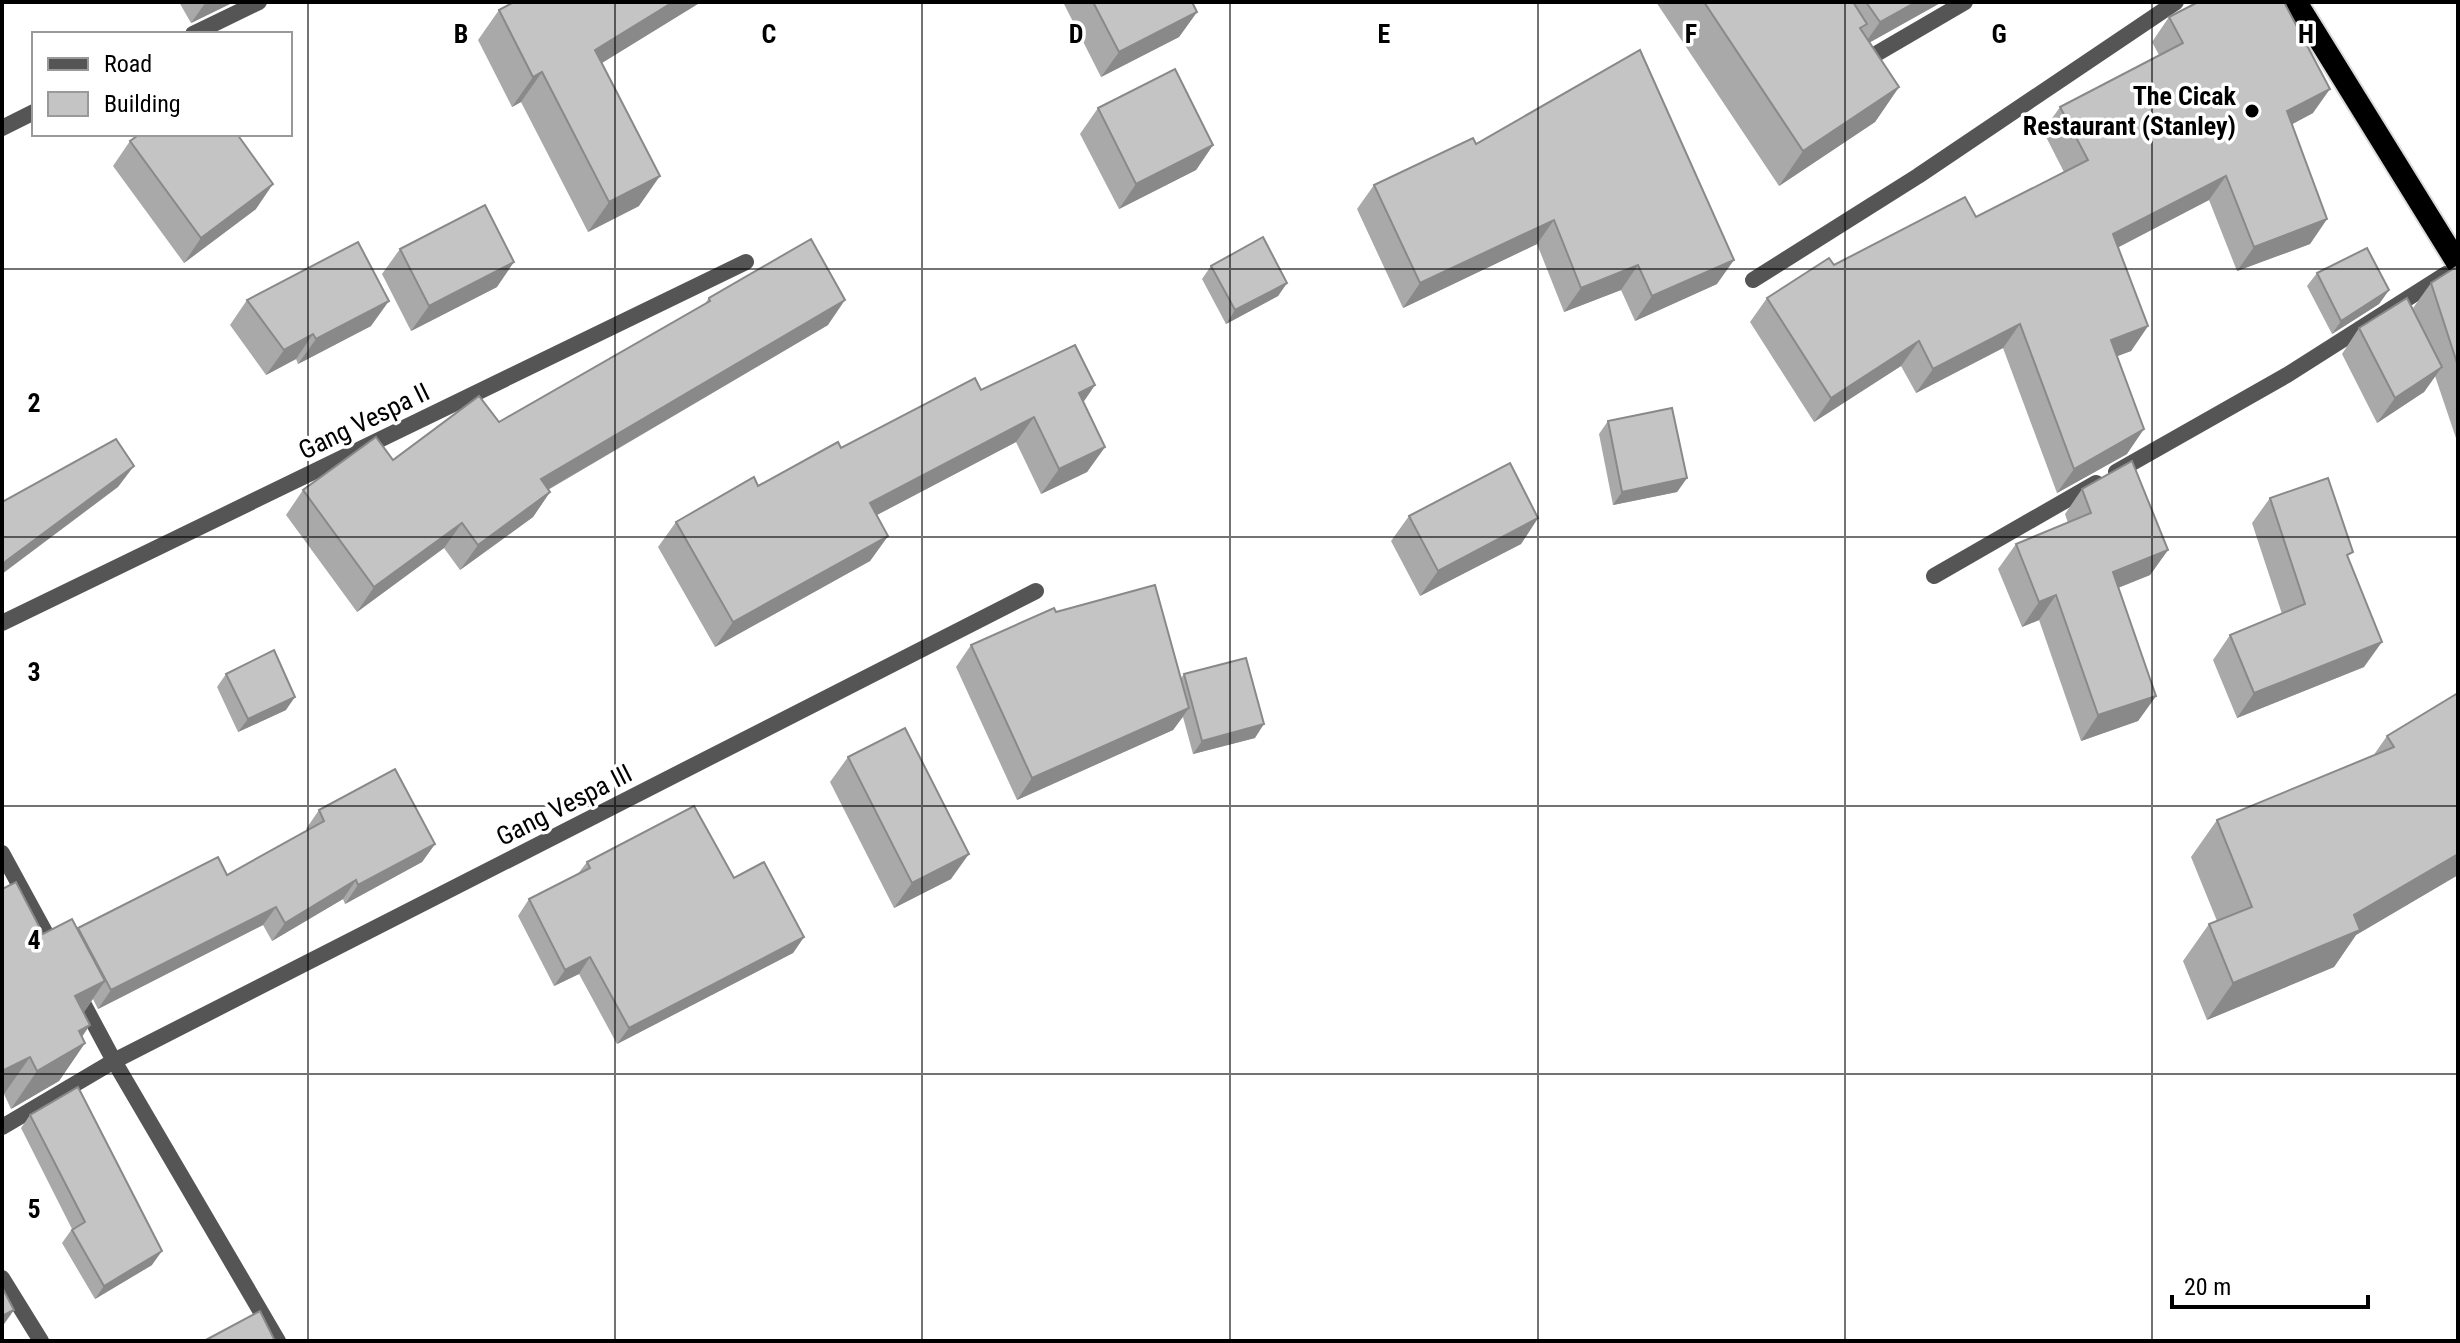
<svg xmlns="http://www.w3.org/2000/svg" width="2460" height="1343" font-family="'Roboto Condensed',sans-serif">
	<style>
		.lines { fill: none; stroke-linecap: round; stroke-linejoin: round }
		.trunk-casing { stroke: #dbdbdb; stroke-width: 26 }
		.minor { stroke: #555; stroke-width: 16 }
		.trunk { stroke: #000; stroke-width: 22 }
		.wall { fill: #a9a9a9 }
		.shaded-wall { fill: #898989 }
		.building { fill: #c4c4c4; stroke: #898989; stroke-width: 2 }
		.grid { fill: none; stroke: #000; stroke-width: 2; stroke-opacity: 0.55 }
		.poi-dot { fill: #000; stroke: #fff; stroke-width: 3 }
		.labels { text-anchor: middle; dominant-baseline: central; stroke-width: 7; stroke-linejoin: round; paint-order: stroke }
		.poi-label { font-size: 26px; font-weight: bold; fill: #000; stroke: #fff; text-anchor: end }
		.street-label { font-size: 26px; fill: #000; stroke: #fff }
		.grid-label { font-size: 26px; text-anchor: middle; font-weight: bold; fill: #000; stroke: #fff; stroke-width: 7; stroke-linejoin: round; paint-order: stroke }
	</style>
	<rect width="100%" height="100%" fill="#fff"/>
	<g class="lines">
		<g class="trunk-casing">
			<polyline id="trunk" points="2296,2 2458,264"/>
		</g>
		<g class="minor">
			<polyline points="193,34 259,2"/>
			<polyline points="1858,56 1876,54 1965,2"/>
			<polyline points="2,128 34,112"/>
			<polyline points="1753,280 1918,176 2176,2"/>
			<polyline points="2116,472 2287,375 2446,274"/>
			<polyline points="1934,576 2096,483"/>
			<polyline points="2,623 746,262"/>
			<polyline points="2,853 56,952"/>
			<polyline points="2,1127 114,1061 76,990"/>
			<polyline points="2,1278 41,1341"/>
			<polyline points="278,1341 114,1061 1036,591"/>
		</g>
		<use href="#trunk" class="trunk"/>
	</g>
	<g class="wall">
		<polygon points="179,2 234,2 191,23"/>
		<polygon points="514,2 701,2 602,63 639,206 588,232 521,102 512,107 478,40 499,10"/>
		<polygon points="1063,2 1192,2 1197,12 1179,37 1101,77"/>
		<polygon points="1656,2 1942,2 1869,43 1899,87 1875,122 1779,186"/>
		<polygon points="2169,17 2313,113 2292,124 2327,219 2310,244 2237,271 2209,200 2118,247 2148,326 2131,351 2117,356 2127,454 2057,493 2003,348 1916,393 1901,366 1814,422 1750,322 1767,298 1834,265 1976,217 2064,172 2043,131 2060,107 2159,55 2152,42"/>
		<polygon points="1098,108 1213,145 1196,170 1119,209 1080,134"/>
		<polygon points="130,141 256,209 184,263 113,166"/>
		<polygon points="1476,144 1717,284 1635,321 1621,290 1564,312 1537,244 1403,308 1357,209 1374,185"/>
		<polygon points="400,249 497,287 411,331 382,274"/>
		<polygon points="1211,266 1287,283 1278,296 1226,324 1202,279"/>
		<polygon points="2458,270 2458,444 2435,376 2424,392 2377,423 2342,354 2359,328 2415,314 2413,308 2431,283"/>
		<polygon points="2317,273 2389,290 2379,304 2332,334 2307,286"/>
		<polygon points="709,298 828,325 548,490 550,492 533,517 460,570 444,548 357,612 286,515 303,490 393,460 499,422 704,305"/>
		<polygon points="247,300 371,326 298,364 296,359 266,375 230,325"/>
		<polygon points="1095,385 1083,402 1105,447 1087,472 1041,494 1016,442 877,515 888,536 870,561 715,647 658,547 676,522 841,448 981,390"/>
		<polygon points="1608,421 1687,478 1677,492 1613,505 1599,434"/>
		<polygon points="2082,489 2168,550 2150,575 2118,588 2156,696 2138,721 2081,741 2039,620 2022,627 1998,569 2016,544 2068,523 2065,514"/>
		<polygon points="2270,498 2348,559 2364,667 2237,718 2213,660 2230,635 2282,614 2252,523"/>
		<polygon points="1409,516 1538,518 1521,544 1420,596 1391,541"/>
		<polygon points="1056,612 1181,678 1184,674 1255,738 1193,754 1183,717 1173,730 1017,800 956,667 971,645"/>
		<polygon points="226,674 286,710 238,732 217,687"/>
		<polygon points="2458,693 2458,875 2356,935 2334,967 2207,1020 2183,961 2209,924 2217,921 2191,857 2217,820 2373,756 2387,736"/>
		<polygon points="848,757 951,879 894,908 830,782"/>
		<polygon points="319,810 435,844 422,862 345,904 343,899 272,941 263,925 98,1009 93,999 84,1012 82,1037 85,1043 59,1081 11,1109 4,1094 43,934 77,929 227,875 307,830 306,829"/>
		<polygon points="587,862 734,878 804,937 793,953 617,1044 579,974 554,986 518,916 529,899 577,875"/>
		<polygon points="30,1115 152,1265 95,1299 62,1243 72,1229 21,1128"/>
	</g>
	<g class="shaded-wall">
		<polygon points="206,2 234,2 191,23"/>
		<polygon points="673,2 701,2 574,80 595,50"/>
		<polygon points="1916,2 1942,2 1863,46 1880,22"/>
		<polygon points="1197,12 1179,37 1101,77 1119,52"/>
		<polygon points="542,72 521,102 512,107 533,77"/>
		<polygon points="1899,87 1875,122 1779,186 1803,151"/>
		<polygon points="2330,89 2313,113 2270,136 2287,111"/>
		<polygon points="1213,145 1196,170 1119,209 1136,184"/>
		<polygon points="660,176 639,206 588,232 609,202"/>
		<polygon points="2226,176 2209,200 2096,259 2113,234"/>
		<polygon points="273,184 256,209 184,263 201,238"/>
		<polygon points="2327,219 2310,244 2237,271 2254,247"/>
		<polygon points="1554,220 1537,244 1403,308 1420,283"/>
		<polygon points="1734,260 1717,284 1635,321 1652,296"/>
		<polygon points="514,262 497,287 411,331 429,306"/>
		<polygon points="1638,265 1621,290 1564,312 1581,288"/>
		<polygon points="1287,283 1278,296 1226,324 1235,310"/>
		<polygon points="2389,290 2379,304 2332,334 2341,321"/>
		<polygon points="845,300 828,325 523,504 541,479"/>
		<polygon points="389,301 371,326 298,364 316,339"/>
		<polygon points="2020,324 2003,348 1916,393 1933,369"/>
		<polygon points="2148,326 2131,351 2094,365 2111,340"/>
		<polygon points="313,334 296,359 266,375 284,350"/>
		<polygon points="1919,341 1901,366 1814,422 1831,398"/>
		<polygon points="2442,367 2424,392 2377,423 2395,398"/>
		<polygon points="1095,385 1078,410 1079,393"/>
		<polygon points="1034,417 1016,442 852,528 870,503"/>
		<polygon points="2144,429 2127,454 2057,493 2074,469"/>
		<polygon points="1105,447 1087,472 1041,494 1059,469"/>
		<polygon points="134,466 118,487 2,574 2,564"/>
		<polygon points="1687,478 1677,492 1613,505 1622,492"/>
		<polygon points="550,492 533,517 460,570 478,545"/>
		<polygon points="1538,518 1521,544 1420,596 1438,571"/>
		<polygon points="462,523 444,548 357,612 374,587"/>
		<polygon points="888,536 870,561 715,647 733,622"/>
		<polygon points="2168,550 2150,575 2095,597 2113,572"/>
		<polygon points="2056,595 2039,620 2022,627 2039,602"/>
		<polygon points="2382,642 2364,667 2237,718 2254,693"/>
		<polygon points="2156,696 2138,721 2081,741 2098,715"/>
		<polygon points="295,697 286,710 238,732 248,719"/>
		<polygon points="1189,708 1173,730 1017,800 1032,778"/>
		<polygon points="1264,724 1255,738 1193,754 1202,741"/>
		<polygon points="435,844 422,862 345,904 358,885"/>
		<polygon points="969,854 951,879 894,908 912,883"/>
		<polygon points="2458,854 2458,875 2356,935 2334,967 2207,1020 2233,983 2354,915"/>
		<polygon points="356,880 343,899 272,941 285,923"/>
		<polygon points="276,907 263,925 98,1009 111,990"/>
		<polygon points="804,937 793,953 617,1044 629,1028"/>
		<polygon points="590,957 579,974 554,986 565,970"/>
		<polygon points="105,981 79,1019 75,996"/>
		<polygon points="90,1025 73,1050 85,1043 59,1081 11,1109 37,1071 79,1031"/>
		<polygon points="30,1057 4,1094 2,1095 2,1071"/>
		<polygon points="162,1251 152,1265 95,1299 104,1286"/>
		<polygon points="14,1310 2,1327 2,1316"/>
	</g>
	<g class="building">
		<polygon points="514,2 673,2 595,50 660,176 609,202 542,72 533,77 499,10"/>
		<polygon points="1093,2 1192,2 1197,12 1119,52"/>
		<polygon points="1704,2 1853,2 1867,24 1860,28 1899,87 1803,151"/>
		<polygon points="1866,2 1916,2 1880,22"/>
		<polygon points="2198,2 2284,2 2330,89 2287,111 2327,219 2254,247 2226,176 2113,234 2148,326 2111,340 2144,429 2074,469 2020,324 1933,369 1919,341 1831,398 1767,298 1829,258 1834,265 1965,197 1976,217 2088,160 2060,107 2183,43 2169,17"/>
		<polygon points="1640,50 1734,260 1652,296 1638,265 1581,288 1554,220 1420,283 1374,185 1473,138 1476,144"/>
		<polygon points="1175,69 1213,145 1136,184 1098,108"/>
		<polygon points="140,134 237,134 273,184 201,238 130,141"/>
		<polygon points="485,205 514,262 429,306 400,249"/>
		<polygon points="1263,237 1287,283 1235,310 1211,266"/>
		<polygon points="811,239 845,300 541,479 550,492 478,545 462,523 374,587 303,490 376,437 393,460 479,396 499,422 710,301 709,298"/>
		<polygon points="358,242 389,301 316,339 313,334 284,350 247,300"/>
		<polygon points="2367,248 2389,290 2341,321 2317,273"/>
		<polygon points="2456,267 2458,270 2458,366 2431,283"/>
		<polygon points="2407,298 2442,367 2395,398 2359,328"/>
		<polygon points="1075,345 1095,385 1079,393 1105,447 1059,469 1034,417 870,503 888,536 733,622 676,522 754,477 758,486 838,442 841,448 975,378 981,390"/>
		<polygon points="1672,408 1687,478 1622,492 1608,421"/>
		<polygon points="116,439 134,466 2,564 2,502"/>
		<polygon points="2132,461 2168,550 2113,572 2156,696 2098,715 2056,595 2039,602 2016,544 2091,513 2082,489"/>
		<polygon points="1510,463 1538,518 1438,571 1409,516"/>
		<polygon points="2328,478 2353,552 2347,555 2382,642 2254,693 2230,635 2305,604 2270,498"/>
		<polygon points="1155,585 1189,708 1032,778 971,645 1054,608 1056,612"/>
		<polygon points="274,650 295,697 248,719 226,674"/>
		<polygon points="1246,658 1264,724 1202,741 1184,674"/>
		<polygon points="2458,693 2458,854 2354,915 2360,930 2233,983 2209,924 2252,907 2217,820 2394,747 2387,736"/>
		<polygon points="905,728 969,854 912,883 848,757"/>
		<polygon points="395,769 435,844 358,885 356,880 285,923 276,907 111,990 78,928 218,857 227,875 324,821 319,810"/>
		<polygon points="694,806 734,878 764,862 804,937 629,1028 590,957 565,970 529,899 590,868 587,862"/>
		<polygon points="16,882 43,934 72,919 105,981 75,996 90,1025 79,1031 85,1043 37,1071 30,1057 2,1071 2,889"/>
		<polygon points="78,1087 162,1251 104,1286 72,1230 85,1222 30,1115"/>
		<polygon points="2,1287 14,1310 2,1316"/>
		<polygon points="260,1311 275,1341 204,1341"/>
	</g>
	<path class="grid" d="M 308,2 L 308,1341M 615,2 L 615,1341M 922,2 L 922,1341M 1230,2 L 1230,1341M 1538,2 L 1538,1341M 1845,2 L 1845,1341M 2152,2 L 2152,1341M 2,269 L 2458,269M 2,537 L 2458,537M 2,806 L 2458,806M 2,1074 L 2458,1074"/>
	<circle class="poi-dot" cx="2252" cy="111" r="8"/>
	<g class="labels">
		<g class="poi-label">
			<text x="2236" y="96">The Cicak<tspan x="2236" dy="30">Restaurant (Stanley)</tspan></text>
		</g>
		<g class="street-label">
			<text transform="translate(364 421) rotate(-26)">Gang Vespa II</text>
			<text transform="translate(564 805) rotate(-27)">Gang Vespa III</text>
		</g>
	</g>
	<g class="grid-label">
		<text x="461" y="43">B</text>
		<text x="769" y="43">C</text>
		<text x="1076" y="43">D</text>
		<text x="1384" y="43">E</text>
		<text x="1691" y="43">F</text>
		<text x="1999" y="43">G</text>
		<text x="2306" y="43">H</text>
		<text x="34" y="412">2</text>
		<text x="34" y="681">3</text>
		<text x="34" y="949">4</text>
		<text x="34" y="1218">5</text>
	</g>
	<rect width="2460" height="1343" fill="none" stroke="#000000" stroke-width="8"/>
	<rect x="32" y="32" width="260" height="104" fill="#ffffff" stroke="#999999" stroke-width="2"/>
	<rect x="48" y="58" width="40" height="12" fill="#555555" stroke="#999999" stroke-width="2"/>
	<text x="104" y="72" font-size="24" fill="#000000">Road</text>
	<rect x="48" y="92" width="40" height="24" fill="#c4c4c4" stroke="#999999" stroke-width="2"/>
	<text x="104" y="112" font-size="24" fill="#000000">Building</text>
	<path d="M2172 1295v12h196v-12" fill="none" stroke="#000000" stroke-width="4"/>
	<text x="2184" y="1295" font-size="24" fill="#000000" stroke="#ffffff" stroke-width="6" paint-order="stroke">20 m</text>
</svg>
